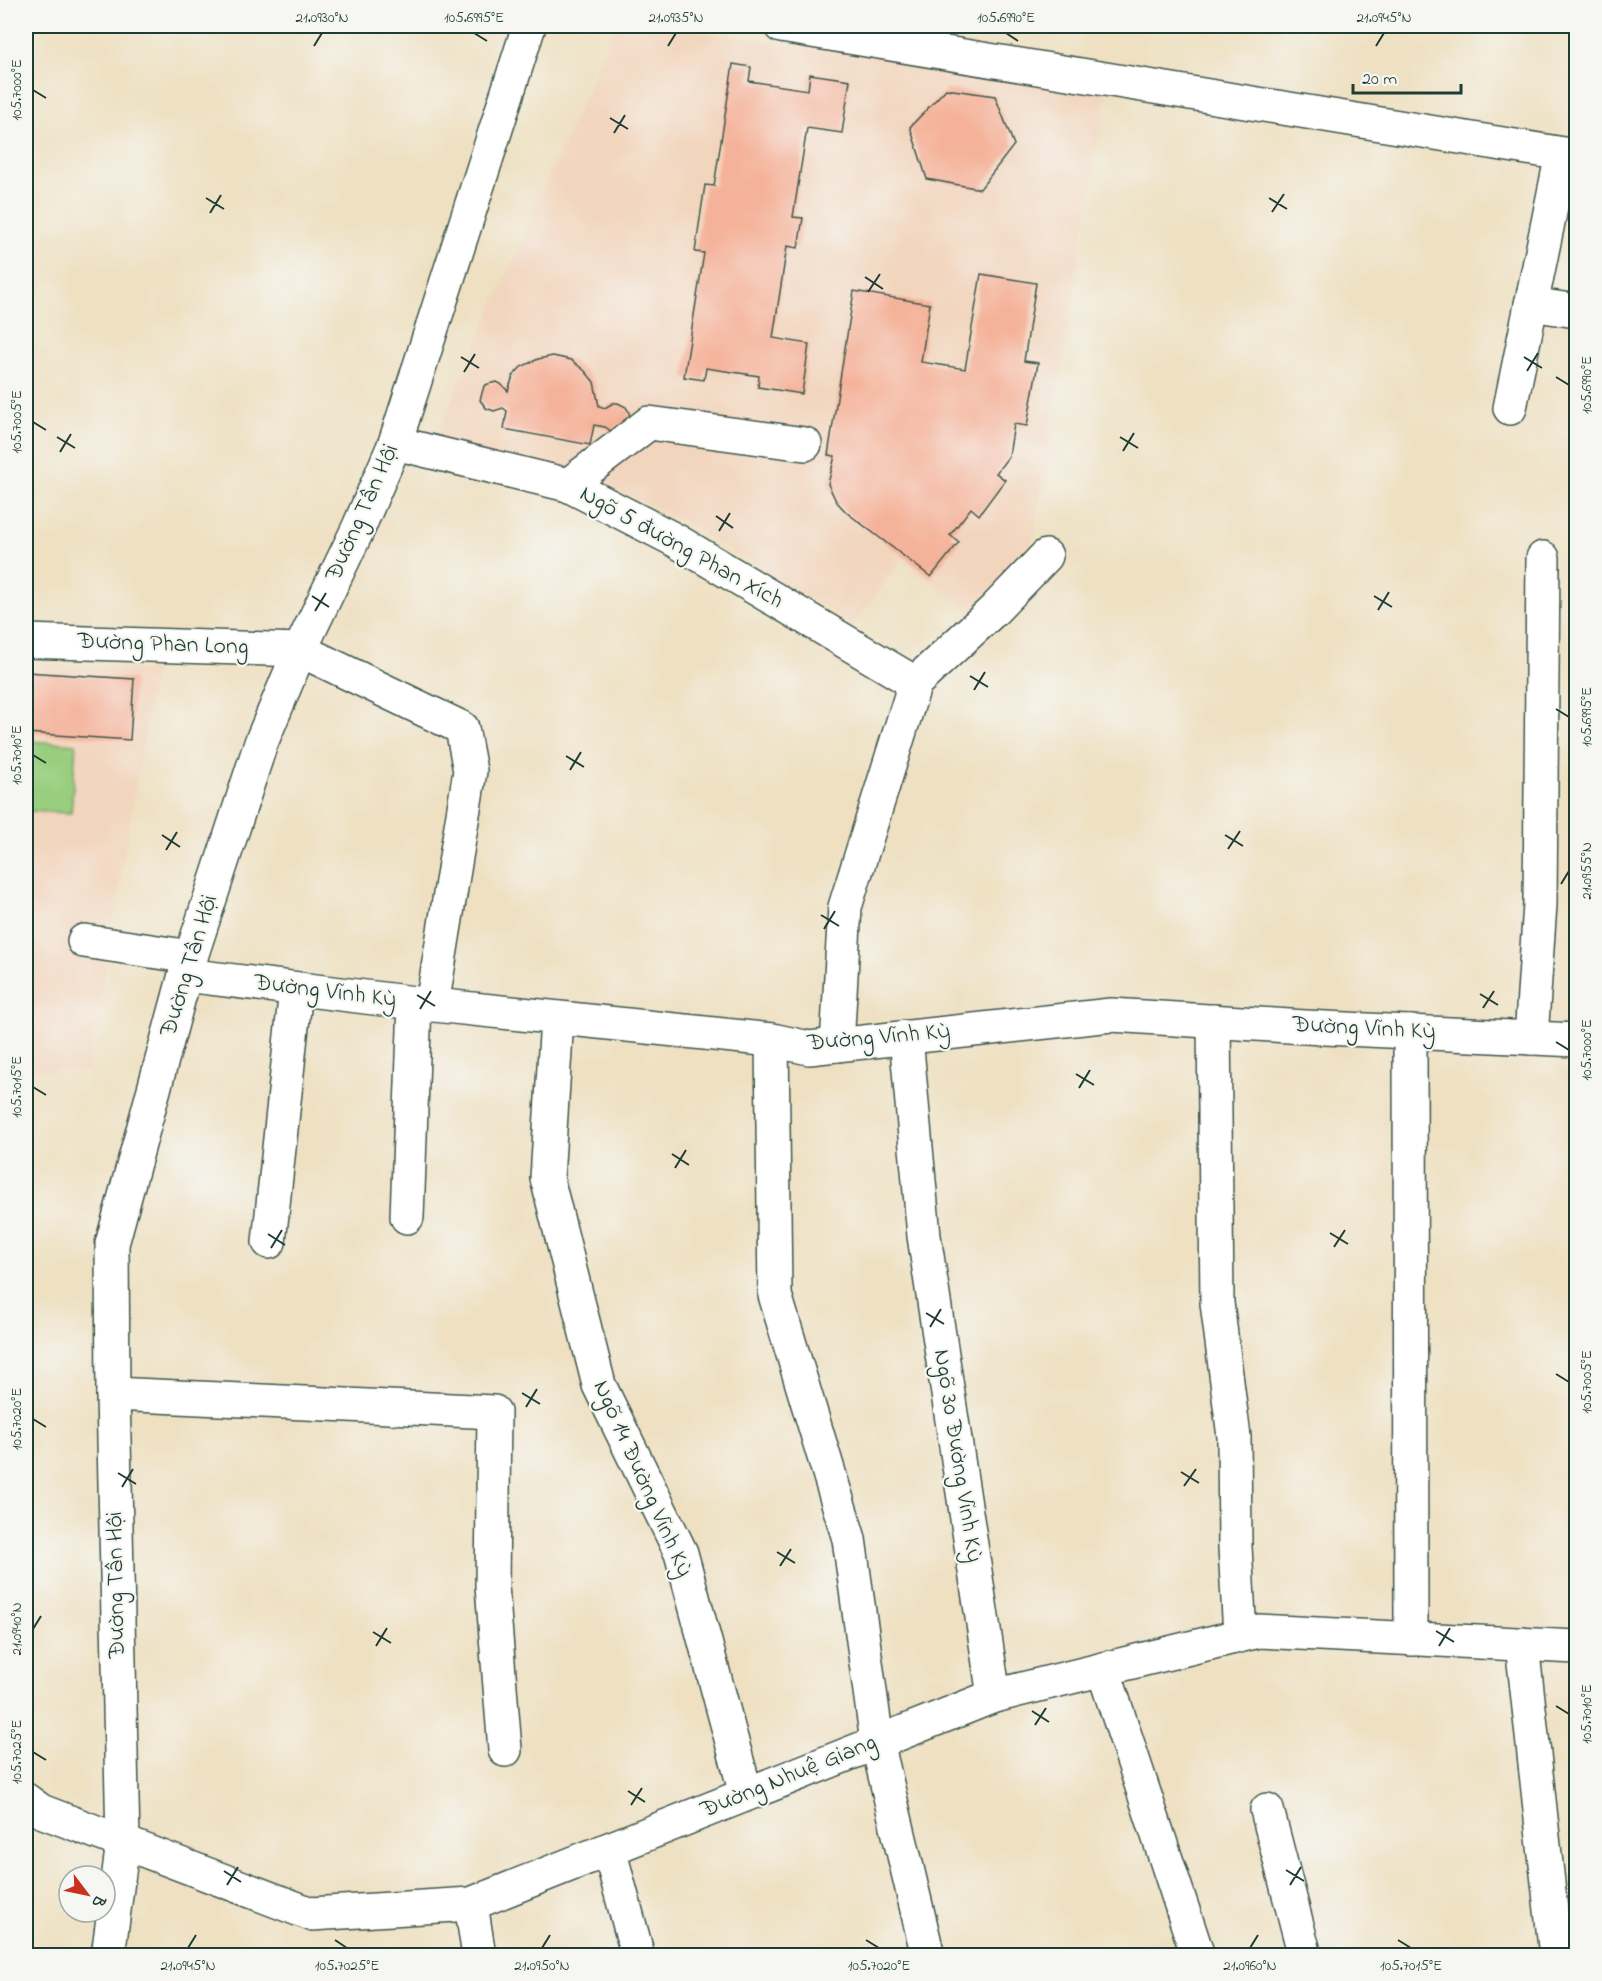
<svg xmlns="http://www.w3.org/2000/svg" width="1602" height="1981" font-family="'Indie Flower',sans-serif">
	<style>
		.built { fill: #f2d5bd }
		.green { fill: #99ce7f; stroke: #5c865a; stroke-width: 1.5 }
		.building { fill: #f5b29a }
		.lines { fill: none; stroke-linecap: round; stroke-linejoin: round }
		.minor-casing { stroke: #3e5549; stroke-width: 36 }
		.minor { stroke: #fff; stroke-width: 33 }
		.ticks { fill: none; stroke: #1f3d34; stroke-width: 2 }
		.labels { text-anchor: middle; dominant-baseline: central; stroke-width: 4.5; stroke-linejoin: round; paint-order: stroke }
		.street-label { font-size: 24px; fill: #1f3d34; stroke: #f6f6f2 }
		.neatline { fill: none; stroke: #1f3d34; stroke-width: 2 }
		.ticks-label { font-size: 15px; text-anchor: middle; fill: #1f3d34 }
	</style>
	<rect width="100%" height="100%" fill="#f6f6f2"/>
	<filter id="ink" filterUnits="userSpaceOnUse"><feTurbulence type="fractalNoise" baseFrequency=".0167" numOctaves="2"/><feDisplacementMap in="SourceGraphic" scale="12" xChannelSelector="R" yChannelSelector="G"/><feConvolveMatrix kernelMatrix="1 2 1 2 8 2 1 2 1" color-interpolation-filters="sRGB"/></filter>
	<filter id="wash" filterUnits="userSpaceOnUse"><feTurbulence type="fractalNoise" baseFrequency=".008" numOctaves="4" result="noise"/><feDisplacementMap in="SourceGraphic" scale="24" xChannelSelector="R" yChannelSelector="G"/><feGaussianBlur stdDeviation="1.35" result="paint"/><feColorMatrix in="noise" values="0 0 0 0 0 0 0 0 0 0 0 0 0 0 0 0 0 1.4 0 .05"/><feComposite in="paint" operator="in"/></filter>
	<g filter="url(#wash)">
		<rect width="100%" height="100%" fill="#eee0c1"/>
		<g class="built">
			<polygon points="615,26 660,26 1107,90 1031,552 969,613 902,558 853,626 682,521 597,482 434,441"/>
			<polygon points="26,664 155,671 88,1071 29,1070 26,1083"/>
		</g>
		<polygon class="green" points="26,741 76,744 71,813 26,811"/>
		<g id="blocks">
			<g class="building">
				<polygon points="733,64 751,67 749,81 808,90 810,74 850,80 842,133 807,128 793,217 803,218 798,248 787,246 773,338 809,344 802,394 758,387 759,376 706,368 704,380 684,377 704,253 695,252 705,185 714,186"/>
				<polygon points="946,89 995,96 1014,145 980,189 927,179 910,127"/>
				<polygon points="981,274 1036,283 1024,361 1038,363 1027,426 1014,424 1009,456 996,473 1005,480 979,515 971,508 950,535 959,542 931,577 846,512 836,501 828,484 835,456 828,455 854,291 930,304 921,362 965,369"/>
				<polygon points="553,356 571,360 585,371 594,382 599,406 605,408 613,403 618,403 626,407 629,412 630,421 611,431 605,427 594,425 590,445 504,429 507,411 503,408 494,411 486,408 480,400 484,386 488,384 497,382 501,384 508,391 513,376 521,367 538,359"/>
				<polygon points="26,672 134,679 130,740 26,733"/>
			</g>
		</g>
	</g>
	<g filter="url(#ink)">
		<use href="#blocks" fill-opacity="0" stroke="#3e5549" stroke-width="1.5"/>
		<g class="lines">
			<g class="minor-casing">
				<g id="minor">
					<polyline points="781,26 1576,156"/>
					<polyline points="1531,304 1576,311"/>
					<polyline points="1510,408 1562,154"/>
					<polyline points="395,443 568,485 675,540 915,683 845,907 837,1045"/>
					<polyline points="568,485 649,423 805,444"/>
					<polyline points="26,641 300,650 462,728 470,771 432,1005"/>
					<polyline points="915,683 994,610 1046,556"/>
					<polyline points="84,941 191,957"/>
					<polyline points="185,975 415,1003 772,1040 809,1048 1111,1015 1305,1027 1576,1040"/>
					<polyline points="557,1019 547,1178 599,1385 681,1553 746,1794"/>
					<polyline points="1214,1021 1217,1303 1234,1437 1235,1547 1240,1635"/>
					<polyline points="1410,1032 1411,1639"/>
					<polyline points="906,1037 924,1236 994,1696"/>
					<polyline points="1531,1038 1540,904 1543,558"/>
					<polyline points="772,1040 775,1295 849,1539 877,1742 928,1956"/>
					<polyline points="407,1217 415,1003"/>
					<polyline points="269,1242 296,989"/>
					<polyline points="113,1394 494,1412 492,1586 505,1750"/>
					<polyline points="1522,1644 1556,1956"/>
					<polyline points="1103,1669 1198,1956"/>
					<polyline points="26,1800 41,1811 311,1914 471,1904 994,1696 1259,1631 1576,1647"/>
					<polyline points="1267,1810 1305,1956"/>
					<polyline points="609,1849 638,1956"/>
					<polyline points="471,1904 479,1956"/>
					<polyline points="108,1956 123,1842 113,1394 112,1244 185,975 261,743 300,650 358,529 395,443 529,26"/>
				</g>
			</g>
			<use href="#minor" class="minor"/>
		</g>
	</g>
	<path class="ticks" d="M 474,33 L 487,41M 1006,33 L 1018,41M 314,46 L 322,33M 668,46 L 676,33M 1376,46 L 1384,33M 33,90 L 46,98M 610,118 L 628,129M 614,133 L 625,115M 206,198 L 224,209M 1269,198 L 1287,209M 1272,212 L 1284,194M 210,213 L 221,195M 865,277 L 883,289M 868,292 L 880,274M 461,357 L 479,368M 1524,357 L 1542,368M 1527,371 L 1538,353M 464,372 L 475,354M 1556,377 L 1569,385M 33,422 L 46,430M 57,437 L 75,448M 1120,437 L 1138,448M 1123,451 L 1134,433M 60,452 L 71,434M 716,516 L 733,528M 719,531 L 730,513M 312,596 L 329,607M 1374,596 L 1392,607M 1378,610 L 1389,592M 315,611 L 326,593M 970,676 L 988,687M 974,690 L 985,672M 1556,709 L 1569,717M 33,755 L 46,763M 566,756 L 584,767M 570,770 L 581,752M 162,835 L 180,847M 1225,835 L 1243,846M 1228,849 L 1240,831M 166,850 L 177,832M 1561,884 L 1569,871M 821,915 L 839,926M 824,929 L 835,911M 1480,994 L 1498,1005M 417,995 L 435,1006M 1483,1008 L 1494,991M 420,1009 L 431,991M 1556,1042 L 1569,1050M 1076,1074 L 1094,1085M 33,1087 L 46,1095M 1079,1088 L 1090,1070M 672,1154 L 689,1165M 675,1168 L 686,1150M 1330,1233 L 1348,1244M 268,1234 L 285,1245M 1334,1247 L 1345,1230M 271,1248 L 282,1230M 926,1313 L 944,1324M 930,1327 L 941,1309M 1556,1374 L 1569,1382M 522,1393 L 540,1404M 526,1407 L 537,1389M 33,1419 L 46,1427M 1181,1472 L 1199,1483M 118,1473 L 136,1484M 1184,1486 L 1196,1469M 122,1487 L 133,1469M 777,1552 L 795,1563M 780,1566 L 791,1549M 33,1629 L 41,1616M 1436,1631 L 1454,1642M 373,1632 L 391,1643M 376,1646 L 387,1628M 1439,1646 L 1450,1628M 1556,1706 L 1569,1714M 1032,1711 L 1049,1722M 1035,1725 L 1046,1708M 33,1752 L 46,1760M 628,1791 L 645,1802M 631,1805 L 642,1788M 1286,1870 L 1304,1881M 224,1871 L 241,1882M 227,1885 L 238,1867M 1290,1885 L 1301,1867M 335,1940 L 347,1948M 866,1940 L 879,1948M 1398,1940 L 1411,1948M 188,1948 L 196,1935M 542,1948 L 550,1935M 1250,1948 L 1258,1935"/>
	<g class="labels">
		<g class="street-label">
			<text transform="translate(363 513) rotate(-66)">Đường Tân Hội</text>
			<text transform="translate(681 548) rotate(29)">Ngõ 5 đường Phan Xích</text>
			<text transform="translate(163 645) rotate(2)">Đường Phan Long</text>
			<text transform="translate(190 966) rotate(-73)">Đường Tân Hội</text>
			<text transform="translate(325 992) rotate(7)">Đường Vĩnh Kỳ</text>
			<text transform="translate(1364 1029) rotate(3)">Đường Vĩnh Kỳ</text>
			<text transform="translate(879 1038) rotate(-5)">Đường Vĩnh Kỳ</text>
			<text transform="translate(957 1456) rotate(81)">Ngõ 30 Đường Vĩnh Kỳ</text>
			<text transform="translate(642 1479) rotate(66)">Ngõ 14 Đường Vĩnh Kỳ</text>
			<text transform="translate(117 1585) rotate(-91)">Đường Tân Hội</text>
			<text transform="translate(789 1777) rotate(-22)">Đường Nhuệ Giang</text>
		</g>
	</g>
	<rect width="1602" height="1981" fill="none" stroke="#f6f6f2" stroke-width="66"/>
	<g transform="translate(87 1894) rotate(122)"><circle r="28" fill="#f6f6f2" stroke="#a0aca6" stroke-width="1.5"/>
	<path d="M0-4.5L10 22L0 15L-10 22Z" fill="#c8321e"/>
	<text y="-9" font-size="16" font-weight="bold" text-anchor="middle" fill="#1f3d34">B</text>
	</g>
	<path d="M1353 84v9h108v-9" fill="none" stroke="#1f3d34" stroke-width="3"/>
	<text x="1362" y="84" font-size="18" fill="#1f3d34" stroke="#f6f6f2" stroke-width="4.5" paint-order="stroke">20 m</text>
	<rect x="33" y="33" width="1536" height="1915" class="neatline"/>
	<g class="ticks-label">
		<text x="322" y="22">21.0930°N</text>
		<text x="474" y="22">105.6995°E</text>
		<text x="676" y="22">21.0935°N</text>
		<text x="1006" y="22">105.6990°E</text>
		<text x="1384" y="22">21.0945°N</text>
		<text transform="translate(16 90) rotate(-90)" y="5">105.7000°E</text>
		<text transform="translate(1586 385) rotate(-90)" y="5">105.6990°E</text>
		<text transform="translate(16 422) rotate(-90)" y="5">105.7005°E</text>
		<text transform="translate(1586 717) rotate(-90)" y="5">105.6995°E</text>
		<text transform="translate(16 755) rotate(-90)" y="5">105.7010°E</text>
		<text transform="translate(1586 871) rotate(-90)" y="5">21.0955°N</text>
		<text transform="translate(1586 1050) rotate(-90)" y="5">105.7000°E</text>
		<text transform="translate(16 1087) rotate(-90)" y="5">105.7015°E</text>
		<text transform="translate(1586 1382) rotate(-90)" y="5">105.7005°E</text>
		<text transform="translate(16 1419) rotate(-90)" y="5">105.7020°E</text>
		<text transform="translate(16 1629) rotate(-90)" y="5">21.0940°N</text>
		<text transform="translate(1586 1714) rotate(-90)" y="5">105.7010°E</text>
		<text transform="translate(16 1752) rotate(-90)" y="5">105.7025°E</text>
		<text x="188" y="1970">21.0945°N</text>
		<text x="347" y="1970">105.7025°E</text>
		<text x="542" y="1970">21.0950°N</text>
		<text x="879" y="1970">105.7020°E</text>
		<text x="1250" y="1970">21.0960°N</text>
		<text x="1411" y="1970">105.7015°E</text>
	</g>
</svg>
